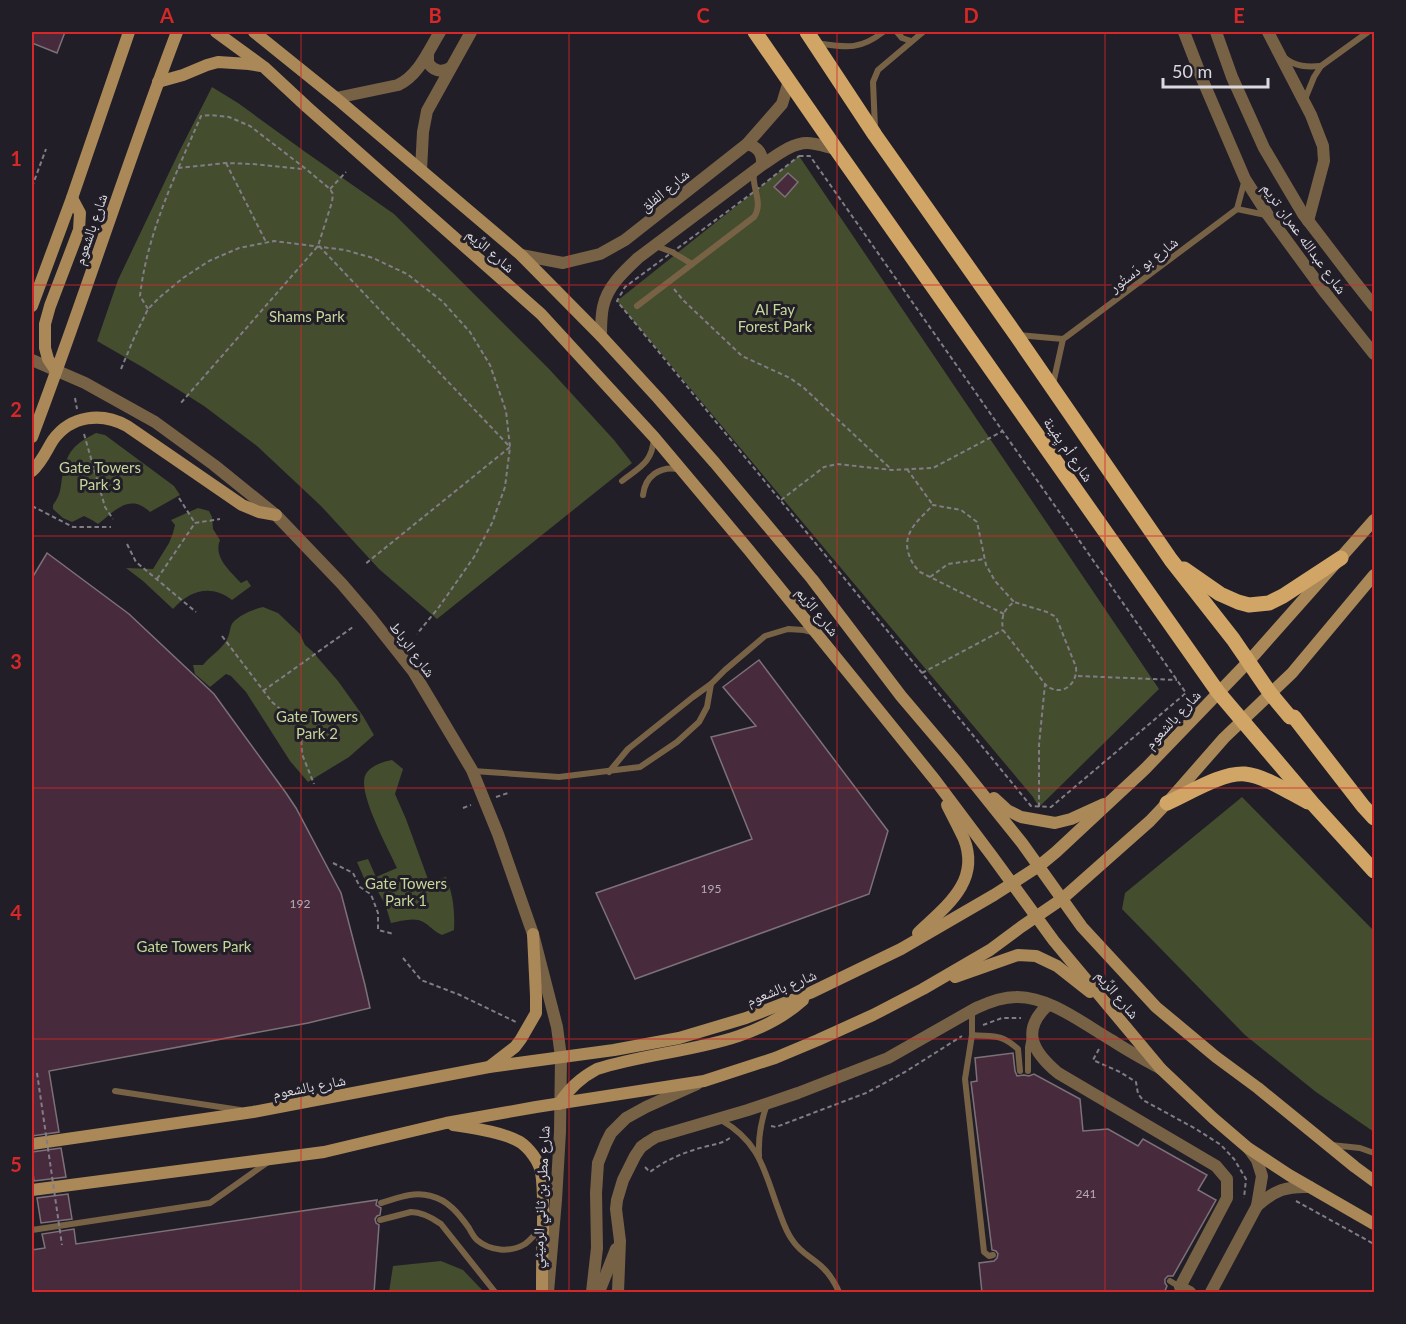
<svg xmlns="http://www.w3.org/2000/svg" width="1406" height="1324" font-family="Lato,'Noto Naskh Arabic',sans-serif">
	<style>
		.green { fill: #444d2d }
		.building { fill: #482a3d; stroke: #7d7178; stroke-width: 1.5 }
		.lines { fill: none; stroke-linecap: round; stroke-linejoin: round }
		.path { stroke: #807d86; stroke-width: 2; stroke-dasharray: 4.5 3; stroke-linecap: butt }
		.service { stroke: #786246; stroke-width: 6 }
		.minor { stroke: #786246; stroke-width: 12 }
		.tertiary { stroke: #786246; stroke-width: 12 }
		.secondary { stroke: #aa8858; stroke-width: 12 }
		.primary { stroke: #d1a566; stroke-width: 15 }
		.path-bridge { stroke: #807d86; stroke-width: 2; stroke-dasharray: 4.5 3; stroke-linecap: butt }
		.grid { fill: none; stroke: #d62828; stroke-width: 1.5; stroke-opacity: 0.55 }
		.labels { text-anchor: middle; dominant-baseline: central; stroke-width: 6; stroke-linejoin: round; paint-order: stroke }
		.number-label { font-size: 12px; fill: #b6adb7 }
		.street-label { font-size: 15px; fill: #dbd9e0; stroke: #211e28 }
		.park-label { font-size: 15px; fill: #c6d79a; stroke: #211e28 }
		.neatline { fill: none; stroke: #d62828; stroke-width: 2 }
		.grid-label { font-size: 20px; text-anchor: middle; font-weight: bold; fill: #d62828 }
	</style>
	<rect width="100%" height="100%" fill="#211e28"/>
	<g class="green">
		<polygon points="212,87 238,103 304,151 394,214 550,370 614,440 632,463 437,619 379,569 321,506 257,446 204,406 144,368 97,341 118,280 178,154"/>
		<polygon points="799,156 1159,689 1039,807 1033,797 617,301"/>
		<path d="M 96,433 L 105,435 L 174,486 L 180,495 L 150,512 C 129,492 114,512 98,524 L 92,520 L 84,516 L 72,522 L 63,518 L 53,509 L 53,505 C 61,494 60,490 62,478 C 67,451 73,445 96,433 Z"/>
		<path d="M 198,508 L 209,511 L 212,517 L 213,529 L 220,540 C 213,557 230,571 241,583 L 247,580 L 251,586 L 232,600 C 211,584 190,590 173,609 L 143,581 L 126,568 L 153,569 L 169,543 L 173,533 L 175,525 L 171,520 Z"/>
		<path d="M 263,607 L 278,613 L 300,634 L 305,645 L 312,651 L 338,681 L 363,716 L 374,735 L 349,757 L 308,782 L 290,761 L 246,692 L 231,676 L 226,674 L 210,687 L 195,674 L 193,665 L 203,665 C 209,657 218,652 224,644 C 229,638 229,633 231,626 C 234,617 254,609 263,607 Z"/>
		<path d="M 392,760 L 403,769 L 395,794 L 406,819 L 429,882 L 446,877 C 453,894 455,911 454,930 L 442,935 C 435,932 431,927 425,923 C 416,916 401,921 391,923 L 385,904 L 377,890 L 367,885 L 357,862 L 368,859 L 376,877 L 397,868 C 389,850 358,794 365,776 C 369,766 382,762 392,760 Z"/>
		<polygon points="1242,797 1374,931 1374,1132 1316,1092 1245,1035 1122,909 1125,893"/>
		<polygon points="441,1261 463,1270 484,1292 389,1292 393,1266"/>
	</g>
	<g class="building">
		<polygon points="32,32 65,32 57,53 32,43"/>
		<polygon points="788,173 798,182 785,197 774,187"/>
		<polygon points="47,553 129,614 214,694 286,793 296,808 341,893 365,985 370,1008 308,1023 49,1071 59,1132 32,1136 32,578"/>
		<polygon points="759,660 888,831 869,894 635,979 596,893 752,839 711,737 756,726 723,687"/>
		<polygon points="1013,1053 1015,1071 1017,1076 1024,1075 1029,1076 1034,1074 1080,1099 1083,1131 1108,1129 1138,1146 1143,1139 1207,1175 1198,1190 1216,1200 1173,1276 1168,1276 1165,1279 1165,1283 1167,1286 1164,1293 982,1293 979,1263 994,1261 997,1258 998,1254 996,1251 992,1250 971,1082 977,1081 975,1058"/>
		<polygon points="61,1148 66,1177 34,1181 32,1164 32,1152"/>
		<polygon points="68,1194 72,1219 41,1223 37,1198"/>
		<polygon points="377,1200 376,1205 381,1208 380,1215 377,1216 375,1219 376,1223 379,1225 374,1293 32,1293 32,1250 45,1248 42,1234 74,1229 76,1244"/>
	</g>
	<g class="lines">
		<g class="path">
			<polygon points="799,156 810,156 1186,693 1051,807 1031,806 617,301 625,287 755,191"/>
			<polyline points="226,163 266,242"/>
			<polyline points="178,168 226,163 253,164 303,169"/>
			<polyline points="32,187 46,149"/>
			<polyline points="330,189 346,172"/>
			<polyline points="319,246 510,447 364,565"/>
			<polyline points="674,289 683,300 742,356 790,378 804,388 892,470"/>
			<path d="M 148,309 L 140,296 C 147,233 176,174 201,116 L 211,115 L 229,117 L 250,126 L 306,169 L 330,189 L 333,194 L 332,202 L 318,246 L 180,404"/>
			<polyline points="121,369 134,338 148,309 160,297 183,278 209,261 239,248 274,241 345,250 373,258 407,274 442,301 470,332 490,365 506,411 510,447 505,487 492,523 474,557 439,607 417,634"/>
			<polyline points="75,398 77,409"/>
			<polyline points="84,434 105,507 113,519"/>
			<polyline points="907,469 933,505"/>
			<polyline points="179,498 195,523"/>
			<polyline points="781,500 824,467 837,464 892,470 933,468 1003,431"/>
			<polyline points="32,506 73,527 111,527"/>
			<polyline points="127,544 136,562 196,612"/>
			<polyline points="930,577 948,564 985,559"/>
			<polyline points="157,579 195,523 220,519"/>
			<path d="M 1004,614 L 920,572 C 913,565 911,561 908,552 C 903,531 920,519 933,505 L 961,510 L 977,522 L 986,565 L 995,581 L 1014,602"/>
			<polyline points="222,636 272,702 285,713"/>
			<polyline points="922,673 1003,630"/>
			<polyline points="1078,676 1177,680"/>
			<polyline points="263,691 353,627"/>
			<polyline points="301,733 302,754 314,784"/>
			<polyline points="496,797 508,793"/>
			<path d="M 1039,807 L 1039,745 L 1045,684 L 1003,630 C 1001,617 1003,610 1014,602 L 1047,612 L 1056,617 L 1076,667 C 1078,686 1059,698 1045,684"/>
			<polyline points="463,808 471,805"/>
			<polyline points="333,863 353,873 360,887 369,893 372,897 378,913 378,930 394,934"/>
			<polyline points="403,958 421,980 460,995 516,1022"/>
			<polyline points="983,1025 1002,1018 1021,1018"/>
			<polyline points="1099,1049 1093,1060 1120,1072 1136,1082 1138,1094 1143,1100 1196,1129 1221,1145 1234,1159 1246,1179 1244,1198"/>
			<polyline points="771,1126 776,1127 866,1093 905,1072 962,1036"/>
			<path d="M 645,1167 L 650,1172 C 666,1160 684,1152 704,1147 C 714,1144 723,1144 731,1137"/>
			<polyline points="1296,1201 1374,1244"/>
		</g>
		<g class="service">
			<polyline points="897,32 902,38 911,41"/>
			<path d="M 816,43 C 845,47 859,51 883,32"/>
			<path d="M 1285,58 C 1296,67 1307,67 1321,66"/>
			<polyline points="1305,99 1314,77 1321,66 1368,32"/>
			<polyline points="875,128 873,82 878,70 923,32"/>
			<polyline points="1237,209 1266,215"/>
			<polyline points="656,246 672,252 692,264"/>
			<path d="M 637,306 L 754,217 C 764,202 751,188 754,171"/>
			<polyline points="1018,335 1063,339 1066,337 1237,209 1245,179"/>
			<polyline points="1053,384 1063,339"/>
			<path d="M 622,481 C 640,467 652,463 654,438"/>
			<path d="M 643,495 C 645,476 660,466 678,469"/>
			<polyline points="473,771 559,777 640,767 677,742 699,722 707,707 711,684 725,670 765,636 788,629 804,630 812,632"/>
			<polyline points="609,772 628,749 693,697 711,684"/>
			<polyline points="972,1012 972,1035 965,1079 984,1252 989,1256 993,1255"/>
			<path d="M 972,1035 C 994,1037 1000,1033 1018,1049 L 1020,1071"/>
			<polyline points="1028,1071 1028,1047 1030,1037"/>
			<polyline points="115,1091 240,1110"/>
			<path d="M 721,1120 C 761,1143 764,1171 779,1211 C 783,1222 786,1232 793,1241 C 800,1252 811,1257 821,1266 C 829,1273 835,1283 839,1292"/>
			<polyline points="1331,1145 1360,1148 1374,1153"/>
			<path d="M 759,1156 C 758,1137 761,1121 767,1104"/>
			<path d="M 381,1203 C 398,1198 413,1191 431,1196 C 448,1200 459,1214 469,1228 C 471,1232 474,1237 477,1240 C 490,1251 510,1253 525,1244 C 531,1240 536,1233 541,1228"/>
			<path d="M 380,1220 L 411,1212 C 422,1212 431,1217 441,1224 L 495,1292"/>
			<polyline points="32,1230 210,1203 268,1162"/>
			<polyline points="1170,1281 1180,1287"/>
		</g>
		<g class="minor">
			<polyline points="1268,32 1311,115 1323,146 1324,161 1308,221"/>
			<path d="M 428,53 L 428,63 C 434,71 441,73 450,68"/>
			<path d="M 336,98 L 398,85 C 419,75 428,51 440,32"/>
			<path d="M 747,144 C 758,147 763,153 762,165"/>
			<polyline points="421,170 423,132 427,111 471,32"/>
			<polyline points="521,255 563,263 600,254 625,240 747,144 782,104 789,81"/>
			<path d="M 601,336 C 601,327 601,316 603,307 C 607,287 623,272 638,258 L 762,165 C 775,157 791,143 807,143 C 816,143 827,147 836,149"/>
			<path d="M 1048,1005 C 1020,1031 1033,1052 1058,1073 L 1216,1166 L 1227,1179 L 1227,1198 L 1180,1287 L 1190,1292"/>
			<path d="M 1257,1206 C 1275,1190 1286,1186 1310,1187"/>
			<polyline points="599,1292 616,1249"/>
			<path d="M 618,1292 L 620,1241 L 616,1209 L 617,1200 L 623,1180 L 635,1156 L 641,1147 L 648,1142 L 656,1137 L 748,1110 L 798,1093 L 888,1058 L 976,1008 C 989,1002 1002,997 1016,997 C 1049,996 1085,1025 1113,1041 C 1128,1051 1145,1060 1161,1069"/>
			<polyline points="1211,1292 1257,1206 1262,1176 1257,1160 1249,1149"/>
		</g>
		<g class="tertiary">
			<polyline points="1184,32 1203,81 1245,179 1268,215 1323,290 1374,354"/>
			<polyline points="1216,32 1232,77 1264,148 1303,214 1355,282 1374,306"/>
			<polyline points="32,360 85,383 155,422 214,465 276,515 342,584 371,618 413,671 472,770 498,834 533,934 557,1027 561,1057 560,1132 556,1200 548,1292"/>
			<polyline points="592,1292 597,1248 596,1193 598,1163 606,1143 611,1133 626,1118 646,1107 697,1084"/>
		</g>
		<g class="secondary">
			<polyline points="216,32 264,67 307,107 541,314 654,437 748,549 860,687 935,780 992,856 1054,941 1161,1069 1213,1118 1248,1148 1289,1175 1374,1224"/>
			<polyline points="254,32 336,98 521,255 601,336 658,398 715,463 812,579 901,696 957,762 1022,843 1082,927 1156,1007 1216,1057 1258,1088 1355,1167 1374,1181"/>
			<polyline points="158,82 183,75 207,65 218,62 249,64 261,66"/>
			<polyline points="32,306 72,198 129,32"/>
			<polyline points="56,371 48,359 45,348 45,324 50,306 79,230 80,213 72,198"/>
			<path d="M 32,437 C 83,303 126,166 177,32"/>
			<path d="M 32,471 C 42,462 46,451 53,440 C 71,415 102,412 127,426 L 242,505 L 259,512 L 276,515"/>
			<polyline points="994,798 1007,810 1021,817 1055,823 1071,819 1104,804"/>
			<path d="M 918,933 C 945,907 981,882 964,839 C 959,828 953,817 947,805"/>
			<polyline points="955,977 1018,955 1036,956 1057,966 1090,992"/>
			<polyline points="489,1067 515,1047 521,1039 536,1013 536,996 533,934"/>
			<path d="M 559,1104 C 569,1088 580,1078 597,1069 C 666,1047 746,1051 803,1000"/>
			<path d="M 453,1125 C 472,1128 503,1132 520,1142 C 529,1148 539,1161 541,1172 C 544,1190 543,1210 543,1228 C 542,1249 542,1271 542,1292"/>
			<polyline points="32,1144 253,1112 489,1067 614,1050 679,1038 746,1018 810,993 901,949 994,895 1039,866 1056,852 1145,769 1249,661 1374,520"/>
			<polyline points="32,1190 324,1152 446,1123 536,1107 704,1081 775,1058 818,1040 873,1015 923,989 990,950 1021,927 1062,899 1150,821 1167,803 1224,738 1292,673 1374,575"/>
		</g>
		<g class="primary">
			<polyline points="755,32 836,149 1218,692 1314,805 1374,871"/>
			<polyline points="807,32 875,135 1016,335 1171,560 1233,639 1270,693 1290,717 1294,717 1363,806 1374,818"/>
			<polyline points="1184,569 1220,594 1238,602 1249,605 1269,603 1283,596 1341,558"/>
			<path d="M 1167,803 C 1188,794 1222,772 1245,774 C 1265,776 1290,793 1308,802"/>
		</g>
		<polyline class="path-bridge" points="37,1073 62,1245"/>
	</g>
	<path class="grid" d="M 301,32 L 301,1292M 569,32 L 569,1292M 837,32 L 837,1292M 1105,32 L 1105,1292M 32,285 L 1374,285M 32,536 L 1374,536M 32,788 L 1374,788M 32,1039 L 1374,1039"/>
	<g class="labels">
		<g class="number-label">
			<text x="711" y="888">195</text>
			<text x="300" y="903">192</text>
			<text x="1086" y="1193">241</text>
		</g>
		<g class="street-label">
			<text transform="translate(664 190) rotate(-39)">شارع الفلق</text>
			<text transform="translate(90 229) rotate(-71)">شارع بالشعوم</text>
			<text transform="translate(1305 238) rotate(54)">شارع عبدالله عمران تريم</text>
			<text transform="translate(491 250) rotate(41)">شارع الرِّيم</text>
			<text transform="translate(1143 264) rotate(-37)">شارع بو دَستُور</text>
			<text transform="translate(1069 449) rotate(55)">شارع أم يِفينة</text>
			<text transform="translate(818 611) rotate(51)">شارع الرِّيم</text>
			<text transform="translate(413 649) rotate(53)">شارع الرباط</text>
			<text transform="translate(1172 719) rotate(-47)">شارع بالشعوم</text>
			<text transform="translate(781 987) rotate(-22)">شارع بالشعوم</text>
			<text transform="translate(1118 994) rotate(50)">شارع الرِّيم</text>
			<text transform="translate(309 1086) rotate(-11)">شارع بالشعوم</text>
			<text transform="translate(540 1197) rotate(-87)">شارع مطر بن ثاني الرميثي</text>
		</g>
		<g class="park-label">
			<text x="775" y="309">Al Fay<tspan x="775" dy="17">Forest Park</tspan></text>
			<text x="307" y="316">Shams Park</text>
			<text x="100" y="467">Gate Towers<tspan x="100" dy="17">Park 3</tspan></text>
			<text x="317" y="716">Gate Towers<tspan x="317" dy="17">Park 2</tspan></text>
			<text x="406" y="883">Gate Towers<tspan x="406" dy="17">Park 1</tspan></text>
			<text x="194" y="946">Gate Towers Park</text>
		</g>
	</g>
	<rect width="1406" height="1324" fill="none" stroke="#211e28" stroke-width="66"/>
	<path d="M1163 78v9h105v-9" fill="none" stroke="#dbd9e0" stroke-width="3"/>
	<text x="1172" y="78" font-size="18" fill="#dbd9e0" stroke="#211e28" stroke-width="4.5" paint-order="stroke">50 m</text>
	<rect x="33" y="33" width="1340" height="1258" class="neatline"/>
	<g class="grid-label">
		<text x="167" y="23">A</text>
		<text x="435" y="23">B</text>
		<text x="703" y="23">C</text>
		<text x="971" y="23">D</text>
		<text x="1239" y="23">E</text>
		<text x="16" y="166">1</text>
		<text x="16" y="417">2</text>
		<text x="16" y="669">3</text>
		<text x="16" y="920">4</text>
		<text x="16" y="1172">5</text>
	</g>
</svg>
